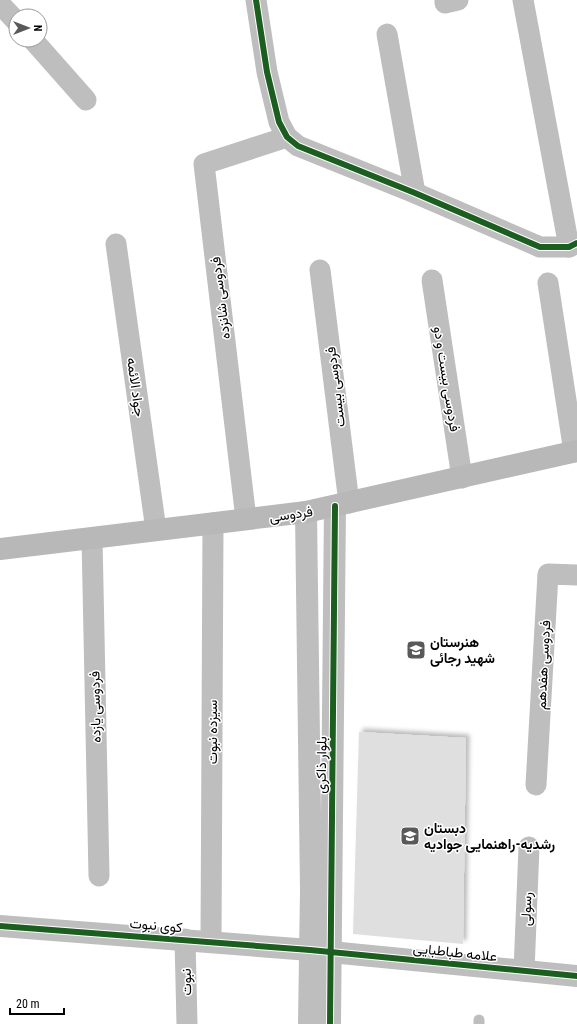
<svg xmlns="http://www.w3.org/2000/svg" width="577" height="1024" font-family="'Roboto Condensed',Vazirmatn,sans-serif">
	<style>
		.building { fill: #dfdfdf; filter: url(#shadow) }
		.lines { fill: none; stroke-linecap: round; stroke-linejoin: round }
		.service { stroke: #bebebe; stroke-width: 11 }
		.minor { stroke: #bebebe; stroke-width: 21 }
		.tertiary { stroke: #bebebe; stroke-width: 22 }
		.secondary { stroke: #b8b8b8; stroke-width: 22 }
		.cycleway-casing { stroke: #fff; stroke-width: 8 }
		.cycleway { stroke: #1b5e20; stroke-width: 6 }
		.labels { text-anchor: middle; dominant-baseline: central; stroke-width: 3; stroke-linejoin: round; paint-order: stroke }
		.street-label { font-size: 14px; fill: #000; stroke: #fff }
		.poi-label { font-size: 14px; font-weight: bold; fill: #000; stroke: #fff; text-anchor: start }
	</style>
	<defs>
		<filter id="shadow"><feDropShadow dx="3.5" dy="-3.5" stdDeviation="2" flood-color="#0004"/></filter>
	</defs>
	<rect width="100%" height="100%" fill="#fff"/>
	<polygon class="building" points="359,732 466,738 463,944 353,934"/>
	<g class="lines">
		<polyline class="service" points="479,1024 479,1020"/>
		<g class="minor">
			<polyline points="256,0 267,72 279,122 287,137 298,146 415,193 540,247 569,247 577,243"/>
			<polyline points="445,0 445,3 458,0"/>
			<polyline points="523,0 569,247"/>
			<polyline points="0,4 16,21"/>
			<polyline points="387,34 415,193"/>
			<polyline points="33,40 86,100"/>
			<polyline points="116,244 156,530"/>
			<polyline points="320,270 349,503"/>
			<polyline points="432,280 462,478"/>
			<polyline points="548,283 574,452"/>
			<polyline points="246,519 204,164 287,137"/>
			<polyline points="92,538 99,876"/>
			<polyline points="536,785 548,574 577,575"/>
			<polyline points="185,939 187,1024"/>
			<polyline points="211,942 213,523"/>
			<polyline points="524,971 529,847"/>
		</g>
		<g class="tertiary">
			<polyline points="306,512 311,890 309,1024"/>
			<polyline points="0,926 310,950 577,976"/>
			<polyline points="330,1024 335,506"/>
		</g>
		<polyline class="secondary" points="0,549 306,512 577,451"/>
		<g class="cycleway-casing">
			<g id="cycleway">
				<polyline points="256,0 267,72 279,122 287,137 298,146 415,193 540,247 569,247 577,243"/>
				<polyline points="0,926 310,950 577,976"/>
				<polyline points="330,1024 335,506"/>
			</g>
		</g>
		<use href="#cycleway" class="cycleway"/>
	</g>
	<defs>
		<g id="school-square" transform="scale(1)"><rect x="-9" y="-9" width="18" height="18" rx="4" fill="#595959" stroke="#fff"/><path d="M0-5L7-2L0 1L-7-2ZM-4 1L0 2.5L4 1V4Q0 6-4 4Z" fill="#fff"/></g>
	</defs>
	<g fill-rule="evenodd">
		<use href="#school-square" x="416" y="650"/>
		<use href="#school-square" x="410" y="836"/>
	</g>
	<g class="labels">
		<g class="street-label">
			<text transform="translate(220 298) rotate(-97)">فردوسی شانزده</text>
			<text transform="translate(447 379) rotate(81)">فردوسی بیست و دو</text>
			<text transform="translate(136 387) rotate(82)">جواد الائمه</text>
			<text transform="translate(335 387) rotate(-97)">فردوسی بیست</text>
			<text transform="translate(291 514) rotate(-8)">فردوسی</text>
			<text transform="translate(543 665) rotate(-87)">فردوسی هفدهم</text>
			<text transform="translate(95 707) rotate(-91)">فردوسی یازده</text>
			<text transform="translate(212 732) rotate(-90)">سیزده نبوت</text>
			<text transform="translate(321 765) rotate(-89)">بلوار ذاکری</text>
			<text transform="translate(526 909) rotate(-88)">رسولی</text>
			<text transform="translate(156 925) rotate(5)">کوی نبوت</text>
			<text transform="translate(455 952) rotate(6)">علامه طباطبایی</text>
			<text transform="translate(186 982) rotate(-91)">نبوت</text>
		</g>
		<g class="poi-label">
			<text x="430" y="642">هنرستان<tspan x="430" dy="16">شهید رجائی</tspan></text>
			<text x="424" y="828">دبستان<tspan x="424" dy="16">رشدیه-راهنمایی جوادیه</tspan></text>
		</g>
	</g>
	<g transform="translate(28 28) rotate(90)"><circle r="19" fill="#ffffff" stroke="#999999"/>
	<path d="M0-3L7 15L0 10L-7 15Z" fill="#595959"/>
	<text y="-6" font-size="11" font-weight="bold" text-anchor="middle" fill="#000000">N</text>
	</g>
	<path d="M10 1008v6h54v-6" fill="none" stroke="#000000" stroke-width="2"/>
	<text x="16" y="1008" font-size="12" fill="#000000" stroke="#ffffff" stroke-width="3" paint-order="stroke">20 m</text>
</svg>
